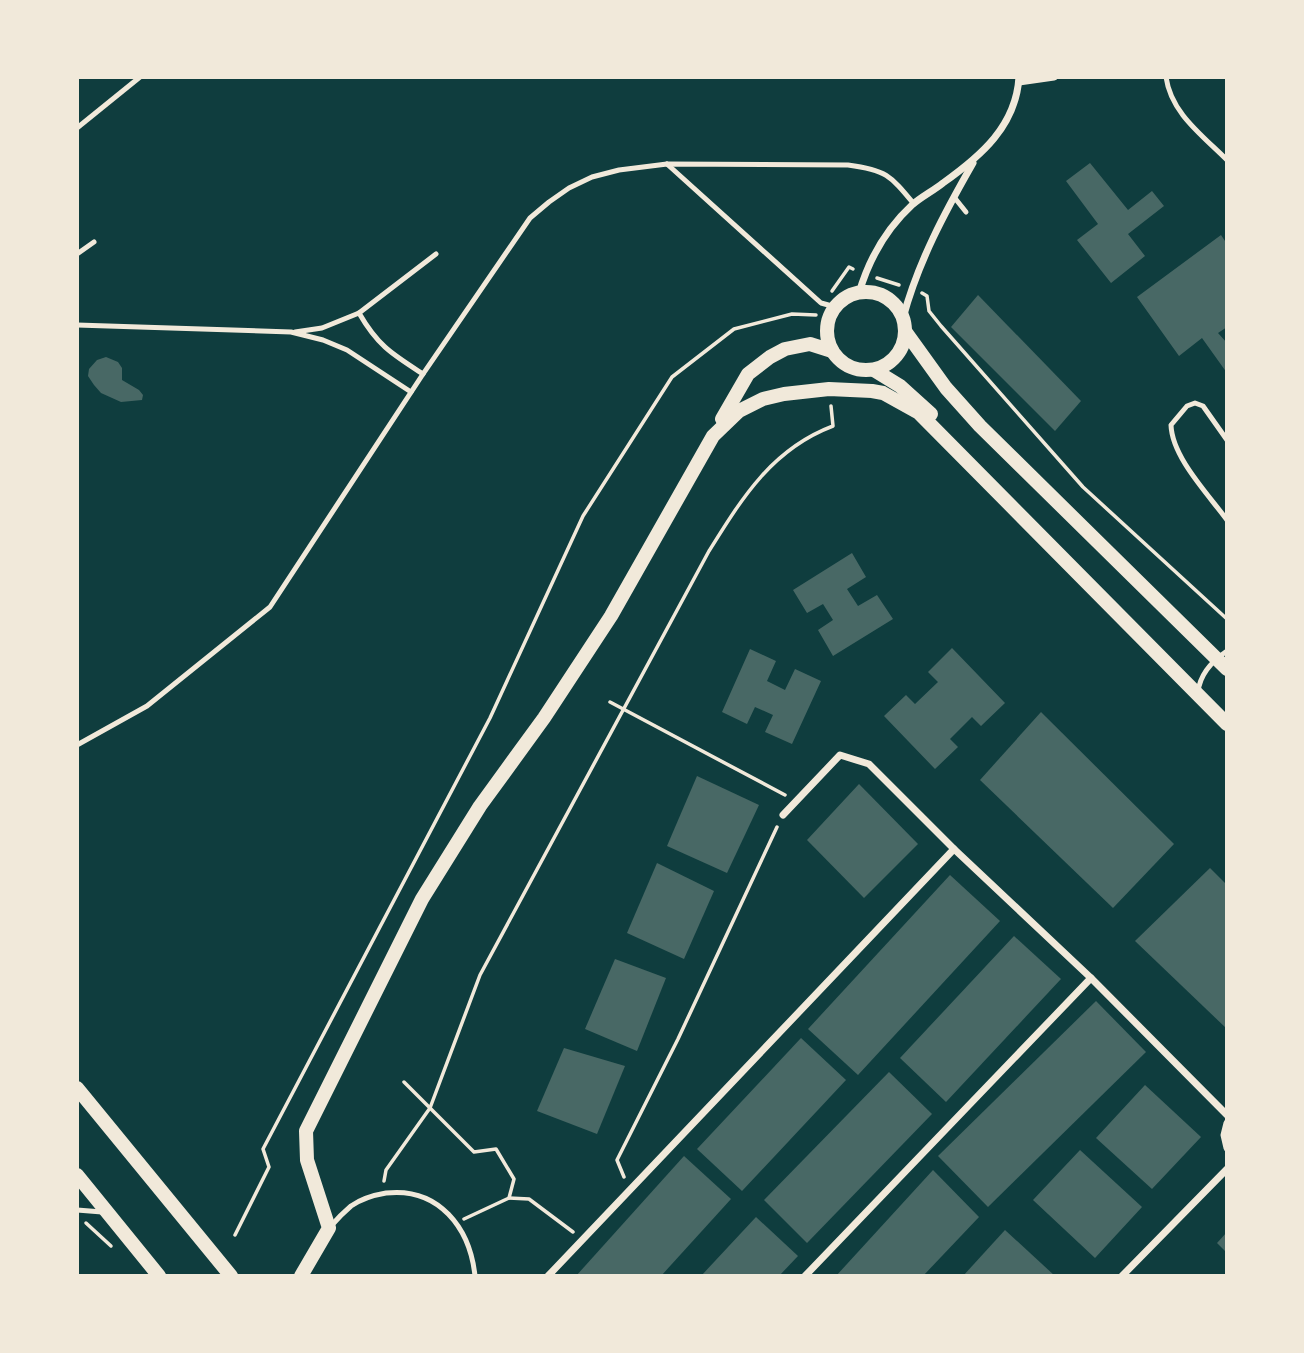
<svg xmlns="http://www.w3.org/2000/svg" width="1304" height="1353" font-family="'Golos Text',sans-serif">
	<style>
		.building { fill: #486865 }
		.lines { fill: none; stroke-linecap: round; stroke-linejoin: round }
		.path { stroke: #f1e9da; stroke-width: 3.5 }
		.service { stroke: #f1e9da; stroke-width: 5 }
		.minor { stroke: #f1e9da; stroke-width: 7 }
		.secondary { stroke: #f1e9da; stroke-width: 14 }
	</style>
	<rect width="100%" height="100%" fill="#0f3d3e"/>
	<g class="building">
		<polygon points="1090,163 1128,210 1152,191 1164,206 1128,234 1145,256 1111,283 1077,240 1098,224 1066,181"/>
		<polygon points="1221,235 1227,244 1227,327 1218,333 1227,343 1227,373 1202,338 1179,356 1137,297"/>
		<polygon points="978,295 1081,401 1055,431 951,327"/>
		<polygon points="106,357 118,362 122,368 122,380 139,390 143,395 142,400 121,402 101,393 94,385 88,376 89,369 97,360"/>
		<polygon points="852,553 866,577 847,589 858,606 877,595 893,619 833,656 818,630 833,620 823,604 807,613 793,590"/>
		<polygon points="952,648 1005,703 981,726 972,717 950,739 958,747 935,769 884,716 906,695 915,704 938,682 928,672"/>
		<polygon points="750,649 776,661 767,681 785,690 795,669 821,681 792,744 765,732 773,715 755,707 747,724 722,712"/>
		<polygon points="1041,712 1174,844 1113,908 980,780"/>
		<polygon points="697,776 759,805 727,873 667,846"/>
		<polygon points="859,784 918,844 864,898 807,840"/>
		<polygon points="657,863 714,891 684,959 627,933"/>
		<polygon points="1210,868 1227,885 1227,1029 1135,941"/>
		<polygon points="950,875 1000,921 858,1075 808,1029"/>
		<polygon points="1014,936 1061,979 946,1102 900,1058"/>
		<polygon points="615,959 666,978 637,1051 585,1029"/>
		<polygon points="1096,1001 1146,1052 988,1207 938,1156"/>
		<polygon points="801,1038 846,1080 742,1191 697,1149"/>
		<polygon points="564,1048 625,1066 597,1134 537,1111"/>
		<polygon points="889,1072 932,1114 807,1243 764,1200"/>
		<polygon points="1145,1085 1201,1137 1152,1189 1096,1138"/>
		<polygon points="1080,1150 1142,1207 1095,1258 1033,1200"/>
		<polygon points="684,1156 731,1199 661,1276 576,1276"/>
		<polygon points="933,1170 979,1217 923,1276 836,1276"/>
		<polygon points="756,1217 798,1256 779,1276 701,1276"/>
		<polygon points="1005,1230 1055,1276 963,1276"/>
		<polygon points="1227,1232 1227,1253 1217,1243"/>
	</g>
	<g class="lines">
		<g class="path">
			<polyline points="877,278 899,285"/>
			<polyline points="832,291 849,267 853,269"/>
			<polyline points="922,293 927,296 929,311 941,326 1083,487 1227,619"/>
			<polyline points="610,702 785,795"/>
			<polyline points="404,1082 474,1152 496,1149 514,1179 509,1198 464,1219"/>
			<polyline points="624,1177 617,1160 678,1039 777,827"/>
			<path d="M 384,1181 L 386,1170 L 430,1108 L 480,975 L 709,551 C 742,498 772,449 833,426 L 831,406"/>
			<polyline points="509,1198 529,1199 573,1232"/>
			<polyline points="86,1223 111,1246"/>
			<polyline points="235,1235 269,1167 263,1149 490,718 583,516 672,377 734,329 792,314 816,315"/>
		</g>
		<g class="service">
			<path d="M 1166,77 C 1171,113 1202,135 1227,160"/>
			<polyline points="77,128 140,77"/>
			<polyline points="667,164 821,303 832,306 838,303"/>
			<polyline points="954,197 966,212"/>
			<polyline points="77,254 94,242"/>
			<path d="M 359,313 C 378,346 392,354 423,374"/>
			<polyline points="77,325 291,332 323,340 347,350 411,392"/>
			<polyline points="295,332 322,328 359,313 436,254"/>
			<path d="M 1227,440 L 1203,406 L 1195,403 L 1187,406 L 1171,425 C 1172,457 1208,494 1227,520"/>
			<path d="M 1198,692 C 1200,674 1212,661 1227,651"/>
			<path d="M 77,745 L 147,706 L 270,607 L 423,374 L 530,218 L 549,202 L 569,188 L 592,177 L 619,170 L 667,164 L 848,165 C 886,170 890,175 914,204"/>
			<polyline points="77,1210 102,1212"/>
			<path d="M 331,1226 C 337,1219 344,1212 351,1206 C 361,1199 374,1195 386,1193 C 439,1187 470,1228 475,1276"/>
		</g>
		<g class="minor">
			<polyline points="1019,82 1054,77"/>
			<path d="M 859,293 C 869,259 886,229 912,205 C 921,197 933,191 943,183 C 981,156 1016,126 1019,77"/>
			<path d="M 903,318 C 918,262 945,212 973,163"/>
			<polyline points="783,815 840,755 869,764 954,849 1091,978 1227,1115"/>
			<polyline points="1227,1123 1224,1135 1227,1148"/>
			<polyline points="548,1276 954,849"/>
			<polyline points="805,1276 1091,978"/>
			<polyline points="1122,1276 1227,1169"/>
		</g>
		<g class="secondary">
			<circle cx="866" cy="331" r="39"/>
			<polyline points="905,331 946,388 980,426 1227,669"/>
			<polyline points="874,370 900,386 931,414"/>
			<polyline points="722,419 748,374 770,357 785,349 810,344 832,351"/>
			<polyline points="77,1088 231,1276"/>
			<polyline points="77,1175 159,1276"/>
			<polyline points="301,1276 329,1228 307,1160 306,1131 422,899 480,806 544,718 611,616 713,436 739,411 763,399 784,394 829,389 872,391 883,393 919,413 1227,724"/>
		</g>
	</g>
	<rect width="1304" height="1353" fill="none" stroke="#f1e9da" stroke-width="158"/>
</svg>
